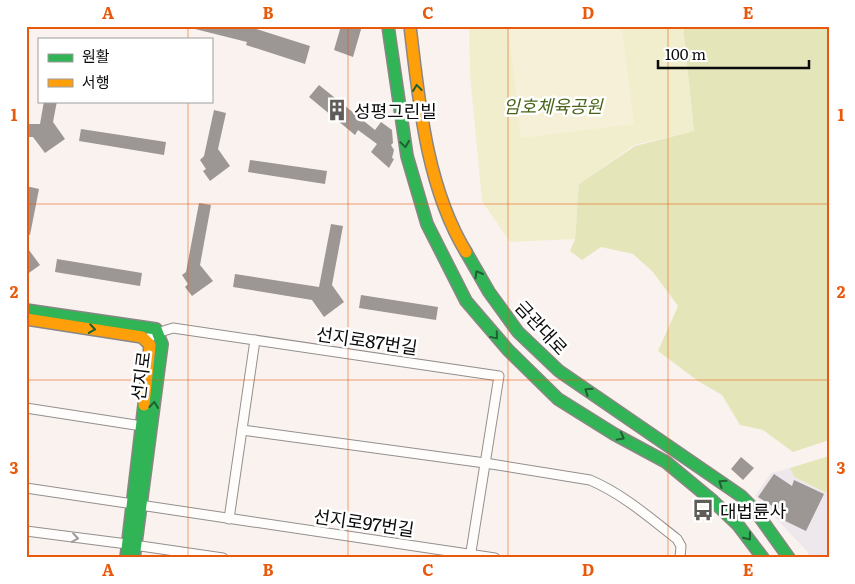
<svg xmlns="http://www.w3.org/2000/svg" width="855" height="584" font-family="Literata,'Noto Sans KR',serif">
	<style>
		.industrial { fill: #eee7ec }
		.green { fill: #f0eecc }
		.forest { fill: #e4e6ba }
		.pitch { fill: #f5f0d7 }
		.building { fill: #9c9694 }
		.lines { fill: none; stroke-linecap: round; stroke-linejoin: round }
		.street-casing { stroke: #938f8d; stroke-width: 11 }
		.fast-casing { stroke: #898684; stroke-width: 14 }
		.slow-casing { stroke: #898684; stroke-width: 14 }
		.street { stroke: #fefdfc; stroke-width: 9 }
		.fast { stroke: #30b455; stroke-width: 11 }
		.slow { stroke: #ff9f0a; stroke-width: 11 }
		.oneway { stroke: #1e6030 }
		.oneway2 { stroke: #9d9c9c }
		.grid { fill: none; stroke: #e8590c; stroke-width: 1; stroke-opacity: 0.55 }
		.labels { text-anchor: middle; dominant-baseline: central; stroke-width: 5; stroke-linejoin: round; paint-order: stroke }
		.park-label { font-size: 18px; font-style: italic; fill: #496419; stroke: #fff }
		.poi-label { font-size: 18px; fill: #0b0b0b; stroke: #fff; text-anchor: start }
		.street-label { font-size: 18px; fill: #0b0b0b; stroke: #fff }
		.neatline { fill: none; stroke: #e8590c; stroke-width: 2 }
		.grid-label { font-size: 16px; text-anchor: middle; font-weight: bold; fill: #e8590c }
	</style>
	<rect width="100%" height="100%" fill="#faf2ee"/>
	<polygon class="industrial" points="790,468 794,477 829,494 829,558 810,558 807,551 787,530 755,496 771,473"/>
	<polygon class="green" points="469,26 683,26 694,131 634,145 579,184 575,239 510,242 482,201 470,75"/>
	<g class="forest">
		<polygon points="683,26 829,26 829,440 793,452 763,430 740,425 722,395 698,381 658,351 678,306 653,272 633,254 601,247 582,260 570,251 575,239 579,184 635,146 694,131"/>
		<polygon points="829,456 829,494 794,477 790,468"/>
	</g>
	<polygon class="pitch" points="508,26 622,26 634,124 521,138"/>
	<g class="building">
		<polygon points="195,26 247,26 310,46 305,64 246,45 247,42 195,29"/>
		<polygon points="341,26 362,26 353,57 334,50"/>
		<polygon points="319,85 375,130 381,122 392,130 393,143 391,145 394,150 392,158 394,159 389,168 371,152 377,144 358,130 355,135 309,97"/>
		<polygon points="44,101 57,101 53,122 65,139 45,153 33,137 26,137 26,124 40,124"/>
		<polygon points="214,110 226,113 218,149 230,166 210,181 203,171 206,169 200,160 204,156"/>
		<polygon points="81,129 166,142 164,155 79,141"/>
		<polygon points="250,160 327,171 325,184 248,172"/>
		<polygon points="26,186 39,189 30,235 26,234"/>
		<polygon points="199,203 211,205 200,265 213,281 192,296 185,287 188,284 182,275 186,272"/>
		<polygon points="331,224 343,226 332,285 344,302 324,317 312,300 233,287 235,274 319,287"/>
		<polygon points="26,246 40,265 26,275"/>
		<polygon points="57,259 142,273 140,286 55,272"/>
		<polygon points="361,295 438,307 436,320 359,308"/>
		<polygon points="741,457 754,468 743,480 731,469"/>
		<polygon points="774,474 792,486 794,480 824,494 806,531 777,517 780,511 758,497"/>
	</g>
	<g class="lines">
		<g class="street-casing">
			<g id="street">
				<polyline points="145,340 157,333 173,328 499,376 470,558"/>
				<polyline points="26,408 142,426"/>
				<path d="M 242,430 L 485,463 L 590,480 C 623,494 650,518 677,539 L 681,546 L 680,558"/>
				<polyline points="26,488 495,558"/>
				<polyline points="229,519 255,340"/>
				<polyline points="26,531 127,544 223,558"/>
			</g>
		</g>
		<g class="fast-casing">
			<g id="fast">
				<polyline points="388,26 407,156 427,224 466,301 508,350 558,399 614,434 666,462 713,501 738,525 763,558"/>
				<polyline points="466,252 489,292 518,332 559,371 741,496 754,509 789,558"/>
				<polyline points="26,310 156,329 162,344 134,558"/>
				<polyline points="126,558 144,405"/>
			</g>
		</g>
		<g class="slow-casing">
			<g id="slow">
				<path d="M 410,26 C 419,101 426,186 466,252"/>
				<polyline points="26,319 142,337 150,345 144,405"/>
			</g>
		</g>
		<use href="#street" class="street"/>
		<use href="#fast" class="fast"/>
		<use href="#slow" class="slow"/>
	</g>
	<defs><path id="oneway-chevron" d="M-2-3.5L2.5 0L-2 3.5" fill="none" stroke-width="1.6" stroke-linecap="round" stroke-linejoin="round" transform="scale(1.25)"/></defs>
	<g class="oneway">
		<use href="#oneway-chevron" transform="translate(417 88) rotate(-97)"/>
		<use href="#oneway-chevron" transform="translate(405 144) rotate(82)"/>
		<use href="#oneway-chevron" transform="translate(478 274) rotate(-120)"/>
		<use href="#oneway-chevron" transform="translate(92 329) rotate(9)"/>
		<use href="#oneway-chevron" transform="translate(495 336) rotate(50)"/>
		<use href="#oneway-chevron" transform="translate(588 391) rotate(-145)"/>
		<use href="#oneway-chevron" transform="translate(154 405) rotate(-83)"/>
		<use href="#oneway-chevron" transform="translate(621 437) rotate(29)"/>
		<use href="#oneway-chevron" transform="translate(722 483) rotate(-145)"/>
		<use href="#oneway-chevron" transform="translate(748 537) rotate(52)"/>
	</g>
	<use class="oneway2" href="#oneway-chevron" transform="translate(75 538) rotate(8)"/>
	<path class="grid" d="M 188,26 L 188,39M 348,26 L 348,558M 508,26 L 508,558M 668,26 L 668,558M 188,101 L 188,558M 26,204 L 829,204M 26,380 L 829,380"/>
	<defs>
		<g id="building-bare" transform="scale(1.725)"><path d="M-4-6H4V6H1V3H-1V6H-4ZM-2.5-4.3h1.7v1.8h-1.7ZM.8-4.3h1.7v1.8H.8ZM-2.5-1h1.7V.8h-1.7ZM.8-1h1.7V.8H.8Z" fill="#5f5c5a" stroke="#fff" stroke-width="2.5" paint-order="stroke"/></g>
		<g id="bus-bare" transform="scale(1.725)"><path d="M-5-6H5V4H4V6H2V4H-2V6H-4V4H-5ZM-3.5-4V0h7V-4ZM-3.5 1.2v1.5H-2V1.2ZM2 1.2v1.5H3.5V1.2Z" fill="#5f5c5a" stroke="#fff" stroke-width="2.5" paint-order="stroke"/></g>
	</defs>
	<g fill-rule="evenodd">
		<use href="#building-bare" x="337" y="110"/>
		<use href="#bus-bare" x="703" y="510"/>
	</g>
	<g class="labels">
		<g class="park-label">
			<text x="553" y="105">임호체육공원</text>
		</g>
		<g class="poi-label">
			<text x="354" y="110">성평그린빌</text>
			<text x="720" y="510">대법륜사</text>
		</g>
		<g class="street-label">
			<text transform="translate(542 327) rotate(47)">금관대로</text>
			<text transform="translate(367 340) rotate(8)">선지로87번길</text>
			<text transform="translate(140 376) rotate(-83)">선지로</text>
			<text transform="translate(364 522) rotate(8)">선지로97번길</text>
		</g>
	</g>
	<rect width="855" height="584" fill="none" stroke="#ffffff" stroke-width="55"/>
	<rect x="38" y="38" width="175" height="65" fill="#ffffff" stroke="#9d9d9d"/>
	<rect x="48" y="54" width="25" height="8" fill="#30b455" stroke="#9d9d9d"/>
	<text x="82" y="62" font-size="15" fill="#0b0b0b">원활</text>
	<rect x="48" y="79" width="25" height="8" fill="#ff9f0a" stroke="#9d9d9d"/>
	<text x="82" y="88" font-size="15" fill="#0b0b0b">서행</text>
	<path d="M658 60v8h151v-8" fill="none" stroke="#0b0b0b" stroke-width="2.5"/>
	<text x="665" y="60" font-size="15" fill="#0b0b0b" stroke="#ffffff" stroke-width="4" paint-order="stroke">100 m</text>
	<rect x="28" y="28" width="800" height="528" class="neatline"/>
	<g class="grid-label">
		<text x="108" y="19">A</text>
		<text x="268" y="19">B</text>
		<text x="428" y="19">C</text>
		<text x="588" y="19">D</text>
		<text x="748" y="19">E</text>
		<text x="14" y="121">1</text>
		<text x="841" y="121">1</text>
		<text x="14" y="298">2</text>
		<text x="841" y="298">2</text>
		<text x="14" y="474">3</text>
		<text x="841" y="474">3</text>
		<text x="108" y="576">A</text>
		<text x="268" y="576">B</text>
		<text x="428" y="576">C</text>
		<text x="588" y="576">D</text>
		<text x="748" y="576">E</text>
	</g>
</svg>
